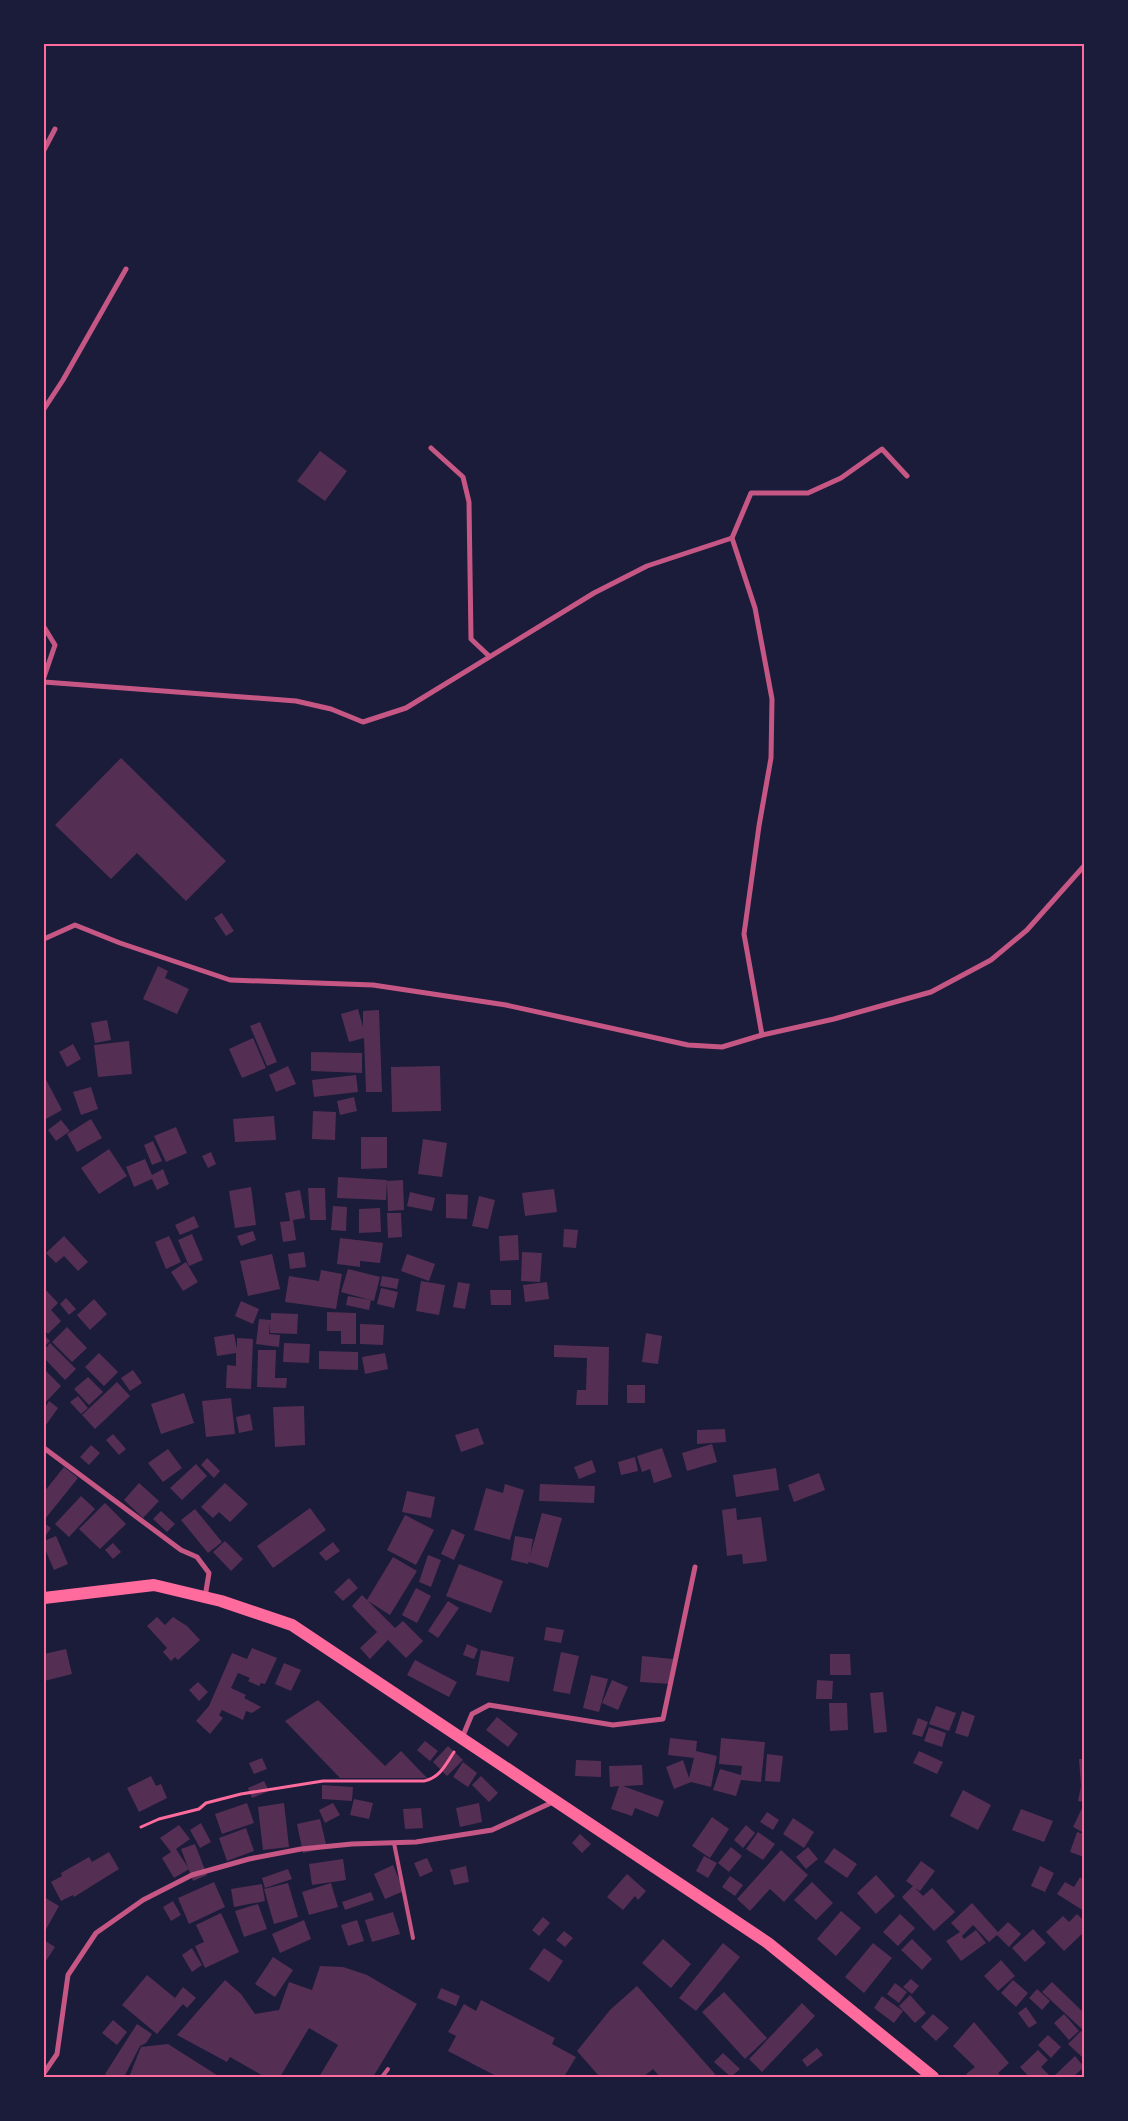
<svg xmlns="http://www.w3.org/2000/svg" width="1128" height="2121" font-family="Helvetica,sans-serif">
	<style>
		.building { fill: #542f53 }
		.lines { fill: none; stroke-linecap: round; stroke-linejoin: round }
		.path { stroke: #ff6b9d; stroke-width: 3 }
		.service { stroke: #c65784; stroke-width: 4 }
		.minor { stroke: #c65784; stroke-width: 5 }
		.primary { stroke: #ff6b9d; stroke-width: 12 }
		.neatline { fill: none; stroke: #ff6b9d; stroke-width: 2 }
	</style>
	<rect width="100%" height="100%" fill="#1b1b3a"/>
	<g class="building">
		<polygon points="320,451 347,471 325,501 297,481"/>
		<polygon points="121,758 226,861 186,901 137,853 111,879 55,825"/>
		<polygon points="222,913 234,931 226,936 214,918"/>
		<polygon points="158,966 168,971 165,978 189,989 177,1014 143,999"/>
		<polygon points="358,1009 363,1027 363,1011 379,1010 382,1092 366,1092 364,1038 349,1042 341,1014"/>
		<polygon points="107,1020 111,1040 95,1043 91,1023"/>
		<polygon points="260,1022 277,1062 267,1066 250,1026"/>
		<polygon points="253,1038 266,1068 242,1078 229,1049"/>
		<polygon points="129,1041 132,1074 98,1077 94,1045"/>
		<polygon points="73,1044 81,1059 67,1067 59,1052"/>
		<polygon points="311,1052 362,1053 362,1073 311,1071"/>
		<polygon points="288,1066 296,1084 276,1092 269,1075"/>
		<polygon points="440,1066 441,1111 392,1112 391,1067"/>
		<polygon points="356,1075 358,1092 314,1097 312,1080"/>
		<polygon points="44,1076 62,1110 44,1120"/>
		<polygon points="91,1087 98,1109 81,1115 73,1092"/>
		<polygon points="354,1097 357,1111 340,1115 337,1101"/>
		<polygon points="313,1111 336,1112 335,1140 312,1139"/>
		<polygon points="274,1116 276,1140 235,1142 233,1119"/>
		<polygon points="91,1119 102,1138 77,1152 67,1134"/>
		<polygon points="61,1120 70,1131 56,1141 48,1130"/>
		<polygon points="176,1127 187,1153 166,1162 154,1136"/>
		<polygon points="361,1137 387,1137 387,1168 361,1169"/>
		<polygon points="423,1139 447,1143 442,1177 418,1174"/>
		<polygon points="153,1141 162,1161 152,1165 144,1145"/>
		<polygon points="109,1149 127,1176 99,1194 81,1168"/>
		<polygon points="211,1152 216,1164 208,1168 202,1156"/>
		<polygon points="145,1159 152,1175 163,1169 169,1184 157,1190 152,1179 134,1187 126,1167"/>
		<polygon points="338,1177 387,1180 386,1200 337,1198"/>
		<polygon points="403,1180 404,1210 388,1211 387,1181"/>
		<polygon points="251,1187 256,1225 235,1228 229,1191"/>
		<polygon points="308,1188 325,1188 326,1220 310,1220"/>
		<polygon points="554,1189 557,1212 525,1216 522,1193"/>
		<polygon points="300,1190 305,1218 293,1220 296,1240 283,1242 280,1222 290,1221 285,1193"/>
		<polygon points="410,1192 435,1198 432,1211 407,1206"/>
		<polygon points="446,1194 468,1195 467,1219 446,1218"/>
		<polygon points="479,1196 495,1200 488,1229 472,1226"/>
		<polygon points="333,1206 347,1207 346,1231 331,1230"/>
		<polygon points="380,1208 381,1232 359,1233 359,1209"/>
		<polygon points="387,1213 401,1213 402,1237 388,1238"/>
		<polygon points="194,1216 199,1227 180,1235 175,1225"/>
		<polygon points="564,1229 578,1230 576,1248 563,1247"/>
		<polygon points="253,1231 256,1240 241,1246 237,1236"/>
		<polygon points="192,1234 203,1260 189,1266 178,1240"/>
		<polygon points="518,1235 519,1260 500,1261 499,1236"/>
		<polygon points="64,1236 88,1262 78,1271 64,1256 56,1263 46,1253"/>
		<polygon points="169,1236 181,1262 166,1269 155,1242"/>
		<polygon points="340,1238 383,1243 380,1263 360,1261 360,1267 337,1264"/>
		<polygon points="304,1252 306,1267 290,1269 288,1254"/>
		<polygon points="522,1252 542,1253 540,1282 521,1281"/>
		<polygon points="272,1254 280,1289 248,1296 240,1261"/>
		<polygon points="407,1254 435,1264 429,1281 401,1271"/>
		<polygon points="186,1262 198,1282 183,1291 171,1272"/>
		<polygon points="348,1269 380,1277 374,1301 341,1292"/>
		<polygon points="321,1270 342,1274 336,1309 285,1302 289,1276 319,1281"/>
		<polygon points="382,1276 399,1279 397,1289 380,1286"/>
		<polygon points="421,1281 445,1285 439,1315 416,1311"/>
		<polygon points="458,1282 470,1284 465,1309 453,1307"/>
		<polygon points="547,1282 549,1299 525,1302 523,1285"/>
		<polygon points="44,1288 58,1303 51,1310 61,1321 48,1334 44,1330"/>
		<polygon points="381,1288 398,1292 394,1308 377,1304"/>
		<polygon points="490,1290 511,1290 511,1305 491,1305"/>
		<polygon points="348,1296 371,1300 369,1310 346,1305"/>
		<polygon points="66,1298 76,1309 69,1315 60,1304"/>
		<polygon points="94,1299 107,1314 90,1330 77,1315"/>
		<polygon points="241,1301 259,1309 253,1324 235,1316"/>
		<polygon points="327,1312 356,1313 356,1344 341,1344 341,1331 327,1331"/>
		<polygon points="271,1313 298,1314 297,1334 270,1333 270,1323 269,1334 280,1335 279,1347 256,1344 259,1319 271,1320"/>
		<polygon points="360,1324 384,1325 383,1345 360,1344"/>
		<polygon points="67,1327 87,1348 72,1362 52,1342"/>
		<polygon points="646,1333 662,1336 658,1364 642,1362"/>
		<polygon points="234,1334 237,1349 237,1338 253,1339 251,1389 226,1388 227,1365 236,1366 236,1353 217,1356 214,1337"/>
		<polygon points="44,1335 50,1341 44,1347"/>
		<polygon points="50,1343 76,1369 65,1380 44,1358 44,1350"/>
		<polygon points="284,1343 310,1344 309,1363 283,1362"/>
		<polygon points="554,1345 609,1347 608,1405 576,1405 577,1390 586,1390 587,1358 554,1357"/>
		<polygon points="258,1350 276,1350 275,1378 287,1378 286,1388 257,1387"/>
		<polygon points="319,1351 358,1352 358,1370 319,1369"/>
		<polygon points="99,1353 118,1372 104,1386 85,1367"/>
		<polygon points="385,1353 388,1369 365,1374 362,1357"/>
		<polygon points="44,1369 61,1386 44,1404"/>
		<polygon points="133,1370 142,1383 130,1391 121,1378"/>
		<polygon points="88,1377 103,1392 89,1405 74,1389"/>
		<polygon points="117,1382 130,1396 95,1429 82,1415"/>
		<rect x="627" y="1385" width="18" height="18"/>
		<polygon points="184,1393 194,1423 161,1434 151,1404"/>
		<polygon points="78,1396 88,1408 81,1414 70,1402"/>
		<polygon points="231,1398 235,1434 206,1437 202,1401"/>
		<polygon points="49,1401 58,1408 46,1425 44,1424 44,1409"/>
		<polygon points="304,1406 305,1445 275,1447 273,1407"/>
		<polygon points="250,1414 253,1430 239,1433 236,1417"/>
		<polygon points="478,1428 484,1444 461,1452 455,1435"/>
		<polygon points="725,1429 726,1442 697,1444 697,1430"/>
		<polygon points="113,1434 126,1449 119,1455 106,1440"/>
		<polygon points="712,1444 717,1462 687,1471 682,1453"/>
		<polygon points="91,1445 100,1453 89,1465 80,1457"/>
		<polygon points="662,1448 672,1477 654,1483 650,1469 642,1472 637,1456"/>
		<polygon points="168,1449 182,1468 163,1482 148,1463"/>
		<polygon points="635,1457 638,1471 621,1475 618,1462"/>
		<polygon points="207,1458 220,1471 214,1478 201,1465"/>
		<polygon points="592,1460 596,1472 579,1479 574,1467"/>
		<polygon points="196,1464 207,1476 182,1500 170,1488"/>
		<polygon points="64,1467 78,1478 45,1519 44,1492"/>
		<polygon points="776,1468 779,1490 736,1497 733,1475"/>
		<polygon points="819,1473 825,1490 794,1502 788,1485"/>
		<polygon points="139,1483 159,1501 143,1518 124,1500"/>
		<polygon points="225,1483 248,1504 230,1522 219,1512 213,1518 201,1507"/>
		<polygon points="505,1484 524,1490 510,1540 474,1530 486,1488 503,1493"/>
		<polygon points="540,1484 595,1486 594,1503 539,1501"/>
		<polygon points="407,1491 435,1497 431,1518 402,1512"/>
		<polygon points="81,1496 95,1509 69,1537 55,1524"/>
		<polygon points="105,1503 126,1524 100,1549 79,1529"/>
		<polygon points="310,1508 326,1530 273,1568 257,1546"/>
		<polygon points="736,1508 737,1520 761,1517 767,1561 743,1564 742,1554 727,1556 722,1510"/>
		<polygon points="195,1509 222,1542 208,1553 181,1520"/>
		<polygon points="161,1511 175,1524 167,1532 153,1519"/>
		<polygon points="542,1513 562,1518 548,1568 529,1562 528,1564 511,1560 515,1536 533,1539 530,1556"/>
		<polygon points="405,1515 434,1530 416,1565 387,1550"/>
		<polygon points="44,1523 51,1528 44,1538"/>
		<polygon points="452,1529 465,1535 454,1560 441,1554"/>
		<polygon points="56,1536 68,1564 54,1570 44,1547 44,1541"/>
		<polygon points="225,1541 243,1559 231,1571 213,1552"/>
		<polygon points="333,1542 340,1551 326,1561 319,1553"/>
		<polygon points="113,1543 121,1552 113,1559 105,1550"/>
		<polygon points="428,1555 441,1560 431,1587 419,1582"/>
		<polygon points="393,1557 417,1571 390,1615 368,1601 395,1628 403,1621 423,1641 406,1658 388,1640 370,1659 360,1648 377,1632 352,1606 362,1595 367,1600"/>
		<polygon points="459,1564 503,1581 491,1613 446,1596"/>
		<polygon points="349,1578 358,1588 343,1601 334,1592"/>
		<polygon points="416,1588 431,1596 417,1623 402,1615"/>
		<polygon points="448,1601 459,1608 438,1638 428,1631"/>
		<polygon points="157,1617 165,1625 173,1617 187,1626 200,1640 178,1660 175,1657 171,1661 163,1652 167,1648 147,1626"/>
		<polygon points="546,1627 564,1630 561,1643 544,1640"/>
		<polygon points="467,1644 478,1649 474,1659 463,1655"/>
		<polygon points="252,1648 277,1658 265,1684 261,1683 259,1686 248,1681 250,1678 238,1673 231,1688 246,1695 244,1698 261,1707 252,1713 246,1711 243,1720 222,1710 219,1715 223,1718 210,1734 196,1721 209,1706 232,1653 247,1659"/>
		<polygon points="66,1649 72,1674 44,1681 44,1654"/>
		<polygon points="481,1650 514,1657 509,1682 476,1675"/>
		<polygon points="561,1652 579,1656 570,1694 553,1691"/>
		<polygon points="830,1654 850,1654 851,1675 830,1675"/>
		<polygon points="642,1656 673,1659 671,1684 640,1682"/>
		<polygon points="415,1660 457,1682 449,1697 407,1675"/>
		<polygon points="284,1663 301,1670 291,1691 275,1684"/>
		<polygon points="591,1675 608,1679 599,1712 583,1708"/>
		<polygon points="612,1680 628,1687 618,1710 602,1703"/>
		<polygon points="817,1680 833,1681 832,1699 816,1699"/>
		<polygon points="198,1682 208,1692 199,1701 189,1690"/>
		<polygon points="883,1692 887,1732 874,1733 870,1693"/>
		<polygon points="318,1700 385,1766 401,1751 427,1778 340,1778 285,1721"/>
		<polygon points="829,1703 847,1703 848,1730 830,1731"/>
		<polygon points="936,1706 956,1713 949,1731 929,1724"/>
		<polygon points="962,1711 975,1716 968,1737 955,1733"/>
		<polygon points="497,1717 518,1734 508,1747 486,1730"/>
		<polygon points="918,1718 928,1722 922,1737 912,1734"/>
		<polygon points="929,1727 946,1733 942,1747 924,1741"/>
		<polygon points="670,1738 697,1741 696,1751 717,1756 711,1787 691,1782 674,1789 666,1767 683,1760 689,1778 694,1758 668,1755"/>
		<polygon points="721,1738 765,1742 761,1782 741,1780 736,1796 713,1790 720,1769 741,1775 742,1766 719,1764"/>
		<polygon points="425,1741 438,1751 430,1761 417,1750"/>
		<polygon points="448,1746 463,1760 447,1776 433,1762"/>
		<polygon points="919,1751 943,1762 937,1774 913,1763"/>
		<polygon points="767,1754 783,1756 780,1782 765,1781"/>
		<polygon points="262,1758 267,1769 254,1774 249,1763"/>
		<polygon points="1079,1759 1084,1759 1084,1802 1078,1801 1081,1786"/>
		<polygon points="576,1760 601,1761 601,1777 575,1776"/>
		<polygon points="463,1762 477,1773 468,1787 453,1777"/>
		<polygon points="642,1765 643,1785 623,1786 664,1801 658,1817 635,1808 632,1816 611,1809 619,1786 610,1787 609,1766"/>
		<polygon points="151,1776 156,1786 161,1784 167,1798 139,1812 127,1788"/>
		<polygon points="481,1776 498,1793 489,1802 472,1785"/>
		<polygon points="264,1781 269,1791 252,1798 248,1788"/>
		<polygon points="322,1785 353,1787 352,1801 322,1799"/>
		<polygon points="963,1790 991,1805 978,1830 950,1816"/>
		<polygon points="354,1799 373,1803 369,1819 350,1815"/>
		<polygon points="247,1803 254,1823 222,1834 215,1814"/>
		<polygon points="284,1803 289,1847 263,1850 258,1807"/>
		<polygon points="333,1803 340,1815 325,1823 319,1810"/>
		<polygon points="479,1803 482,1822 460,1827 456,1808"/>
		<polygon points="421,1808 423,1828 405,1829 403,1809"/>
		<polygon points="1082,1808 1084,1809 1084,1833 1073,1827"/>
		<polygon points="1021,1809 1053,1821 1044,1842 1012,1830"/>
		<polygon points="767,1812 779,1820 773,1830 760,1822"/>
		<polygon points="712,1817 729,1829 710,1858 692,1846"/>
		<polygon points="793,1818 814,1832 804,1848 783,1834"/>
		<polygon points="320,1819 327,1848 303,1853 297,1824"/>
		<polygon points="201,1823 211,1842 200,1848 190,1830"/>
		<polygon points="179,1825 190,1839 176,1849 189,1869 174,1878 162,1858 171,1852 160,1838"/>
		<polygon points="746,1825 755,1833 743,1848 734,1840"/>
		<polygon points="246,1828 254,1851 227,1861 219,1838"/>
		<polygon points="758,1832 775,1844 763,1860 746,1849"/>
		<polygon points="1077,1832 1084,1834 1084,1857 1070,1852"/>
		<polygon points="580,1834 591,1844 582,1853 572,1843"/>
		<polygon points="195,1844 207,1875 193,1881 181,1849"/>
		<polygon points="731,1847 742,1856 729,1872 718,1863"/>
		<polygon points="808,1847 818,1859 806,1869 796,1857"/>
		<polygon points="834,1848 857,1864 847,1878 824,1862"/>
		<polygon points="781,1850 808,1875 784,1902 770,1889 750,1911 737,1899"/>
		<polygon points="109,1852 119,1869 74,1897 73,1895 61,1901 51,1882 62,1876 61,1873 89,1857 92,1862"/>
		<polygon points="704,1856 717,1863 708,1878 696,1871"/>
		<polygon points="427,1858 433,1871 420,1877 414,1863"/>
		<polygon points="343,1859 346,1880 312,1885 309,1864"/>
		<polygon points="921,1861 935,1871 920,1891 915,1888 923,1896 932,1888 955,1912 934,1931 902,1897 913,1886 906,1881"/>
		<polygon points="393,1865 404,1891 385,1899 374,1874"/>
		<polygon points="466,1866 469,1882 454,1885 450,1870"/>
		<polygon points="1040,1866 1054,1873 1045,1892 1031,1886"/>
		<polygon points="288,1869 292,1879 265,1888 262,1878"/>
		<polygon points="627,1874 646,1891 638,1900 635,1896 623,1910 607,1897"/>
		<polygon points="876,1875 895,1896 876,1914 857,1893"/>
		<polygon points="730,1876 743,1885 735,1896 722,1887"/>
		<polygon points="1080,1877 1084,1880 1084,1911 1057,1894 1065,1882 1074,1887"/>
		<polygon points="214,1882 225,1907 189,1924 178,1898"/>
		<polygon points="812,1882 833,1903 816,1920 794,1900"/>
		<polygon points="288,1883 298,1917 274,1924 264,1889"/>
		<polygon points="331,1883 338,1907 309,1915 302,1892"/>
		<polygon points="262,1884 265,1901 234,1907 231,1889"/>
		<polygon points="371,1892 374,1900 345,1910 342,1902"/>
		<polygon points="44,1897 59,1906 44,1933"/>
		<polygon points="173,1901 181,1915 171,1921 163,1907"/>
		<polygon points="972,1903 998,1932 1008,1922 1021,1934 1009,1947 997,1935 989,1942 973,1925 962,1936 964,1939 976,1930 986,1943 961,1961 946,1941 960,1932 951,1923"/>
		<polygon points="258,1904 267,1929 244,1937 235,1911"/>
		<polygon points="841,1911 861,1928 836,1956 817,1939"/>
		<polygon points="393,1912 400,1934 372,1942 365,1920"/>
		<polygon points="221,1913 239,1952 205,1968 195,1946 204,1942 196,1925"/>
		<polygon points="900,1914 915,1928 898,1946 883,1932"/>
		<polygon points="1077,1914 1084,1921 1084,1932 1064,1951 1046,1932 1063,1916 1069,1922"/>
		<polygon points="543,1917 550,1923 539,1936 532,1930"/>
		<polygon points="304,1920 311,1939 280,1953 272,1934"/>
		<polygon points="357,1920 364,1941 348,1946 341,1925"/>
		<polygon points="1033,1929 1046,1943 1025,1962 1012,1948"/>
		<polygon points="564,1931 573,1938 565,1947 556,1940"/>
		<polygon points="663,1939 691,1964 671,1988 642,1963"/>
		<polygon points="912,1939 932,1959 922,1970 901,1950"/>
		<polygon points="44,1940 55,1947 44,1964"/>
		<polygon points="723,1943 740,1957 696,2011 679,1998"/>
		<polygon points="873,1943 892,1958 864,1993 845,1977"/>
		<polygon points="192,1948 202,1965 192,1972 182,1955"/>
		<polygon points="544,1948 563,1961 549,1982 529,1969"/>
		<polygon points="273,1957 293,1970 275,1997 255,1984"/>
		<polygon points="1001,1960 1015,1976 998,1991 984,1976"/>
		<polygon points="320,1966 343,1967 367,1975 417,2004 373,2077 319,2077 338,2045 309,2028 280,2077 265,2077 230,2057 227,2062 177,2035 225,1980 241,1994 255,2014 279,2010 289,1982 312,1990"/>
		<polygon points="147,1975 175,1998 183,1987 196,1998 187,2008 183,2004 157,2034 122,2005"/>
		<polygon points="911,1979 919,1986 912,1994 903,1987"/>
		<polygon points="1013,1980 1028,1993 1016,2007 1001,1993"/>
		<polygon points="1052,1982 1084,2013 1084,2031 1042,1992"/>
		<polygon points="895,1983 907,1992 899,2003 887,1994"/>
		<polygon points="637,1986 715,2074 712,2077 660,2077 653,2069 643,2077 595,2077 598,2075 577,2051 610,2010"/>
		<polygon points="441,1988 460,1996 456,2006 437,1998"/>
		<polygon points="1037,1989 1050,2001 1042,2010 1029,1998"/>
		<polygon points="724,1992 767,2038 745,2059 702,2012"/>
		<polygon points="910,1995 926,2013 915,2023 899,2006"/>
		<polygon points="882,1996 903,2011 894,2023 874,2008"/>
		<polygon points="481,2000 555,2038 552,2044 576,2057 564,2077 498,2077 448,2051 456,2036 448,2032 464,2004 476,2011"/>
		<polygon points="802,2003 815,2016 762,2072 749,2059"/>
		<polygon points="1026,2007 1037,2023 1029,2028 1018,2013"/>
		<polygon points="933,2014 949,2028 936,2041 921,2027"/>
		<polygon points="1064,2014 1079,2031 1069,2040 1054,2023"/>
		<polygon points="113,2020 127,2032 117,2045 102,2033"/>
		<polygon points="974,2022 1009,2063 998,2073 1002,2077 970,2077 966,2074 975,2067 953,2046"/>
		<polygon points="137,2024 152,2034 146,2043 140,2046 124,2077 109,2077 105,2074"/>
		<polygon points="1081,2031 1084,2034 1084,2055 1082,2057 1068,2044"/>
		<polygon points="1048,2035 1061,2047 1051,2058 1038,2045"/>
		<polygon points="168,2044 220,2077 129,2077 141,2047"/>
		<polygon points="817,2048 823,2055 807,2067 802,2060"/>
		<polygon points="1038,2050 1048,2060 1041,2067 1051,2077 1029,2077 1020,2067"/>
		<polygon points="723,2053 740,2069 731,2077 714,2062"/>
		<polygon points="1075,2056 1084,2067 1073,2077 1055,2077 1054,2076"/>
	</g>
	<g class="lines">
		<path class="path" d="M 141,1827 L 159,1819 L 199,1809 L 206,1803 L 241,1794 L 323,1781 L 424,1781 C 440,1778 446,1764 454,1752"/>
		<g class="service">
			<polyline points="394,1843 413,1938"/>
			<polyline points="382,2077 388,2069"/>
		</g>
		<g class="minor">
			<polyline points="44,150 55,129"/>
			<polyline points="44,409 63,380 126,269"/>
			<polyline points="431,448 463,477 469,502 471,639 489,656"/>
			<polyline points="44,627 55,645 44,677"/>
			<polyline points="44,682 296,701 331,709 363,722 406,708 594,593 647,566 732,538"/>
			<polyline points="44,939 75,925 120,943 230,980 373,985 506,1005 688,1045 722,1047 762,1035 834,1019 931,992 991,960 1027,930 1084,866"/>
			<polyline points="762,1035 744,934 759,826 771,758 772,699 755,608 732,538 751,493 808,493 841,478 882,449 907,476"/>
			<polyline points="44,1448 181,1550 197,1557 209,1573 205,1597"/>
			<polyline points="462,1738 472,1714 489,1705 613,1725 663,1719 695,1567"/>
			<polyline points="44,2073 57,2054 68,1975 96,1933 143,1900 192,1875 249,1859 301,1849 352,1844 416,1842 492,1830 553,1802"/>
		</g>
		<polyline class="primary" points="44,1598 154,1585 221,1601 292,1625 768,1943 933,2077"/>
	</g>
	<rect width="1128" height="2121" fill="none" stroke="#1b1b3a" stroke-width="90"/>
	<rect x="45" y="45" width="1038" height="2031" class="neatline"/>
</svg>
